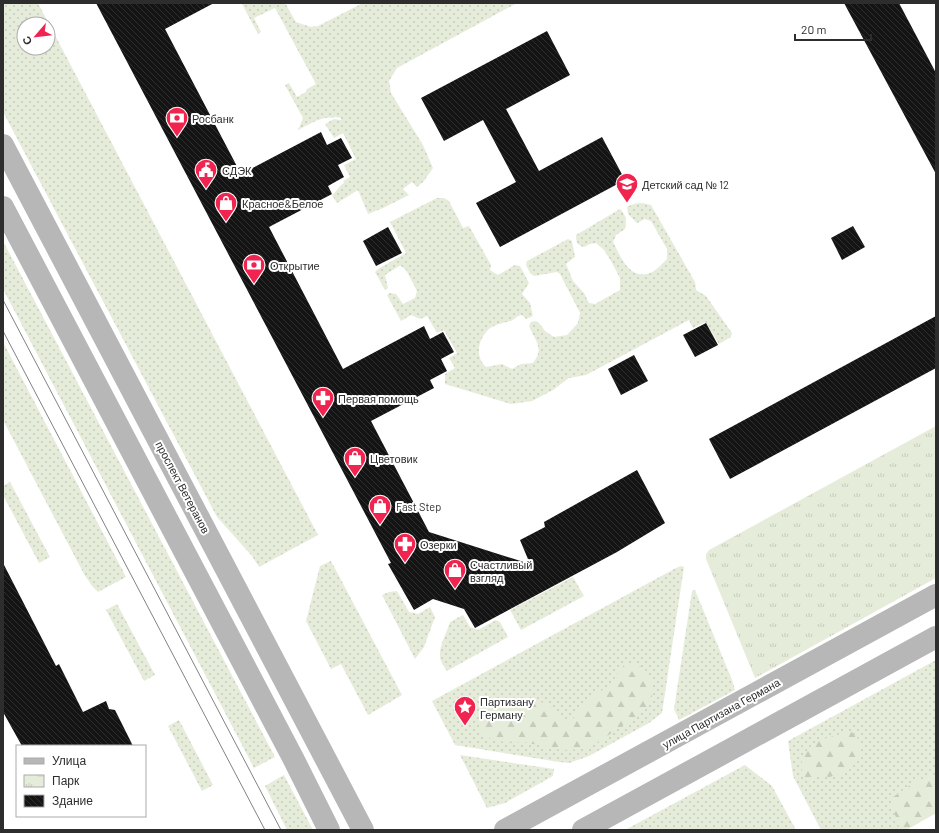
<svg xmlns="http://www.w3.org/2000/svg" width="939" height="833" font-family="Barlow,sans-serif">
	<style>
		.grass { fill: url(#grass-dots); fill-rule: evenodd }
		.forest { fill: url(#forest-firs) }
		.park { fill: url(#park-tufts) }
		.building { fill: url(#building-back-hatch) }
		.lines { fill: none; stroke-linecap: round; stroke-linejoin: round }
		.secondary { stroke: #b7b7b7; stroke-width: 22 }
		.tram { stroke: #828282; stroke-width: 1 }
		.labels { text-anchor: middle; dominant-baseline: central; stroke-width: 4; stroke-linejoin: round; paint-order: stroke }
		.poi-label { font-size: 11px; fill: #2d2d2d; stroke: #fff; text-anchor: start }
		.street-label { font-size: 11px; fill: #2d2d2d; stroke: #fff }
	</style>
	<defs>
		<pattern id="grass-dots" width="8" height="8" patternUnits="userSpaceOnUse"><rect width="8" height="8" fill="#e6ecda"/><path d="M2 2h.1M6 6h.1" fill="none" stroke="#c6cbbb" stroke-width="1.8" stroke-linecap="round"/></pattern>
		<pattern id="forest-firs" width="22" height="20" patternUnits="userSpaceOnUse"><rect width="22" height="20" fill="#e6ecda"/><path d="M5 1l3.5 6h-7zM16 11l3.5 6h-7z" fill="#c6cbbb"/></pattern>
		<pattern id="park-tufts" width="24" height="20" patternUnits="userSpaceOnUse"><rect width="24" height="20" fill="#e6ecda"/><path d="M3 7l-1-3M5 7V3M7 7l1-3M15 17l-1-3M17 17v-4M19 17l1-3" fill="none" stroke="#c6cbbb"/></pattern>
		<pattern id="building-back-hatch" width="6" height="6" patternUnits="userSpaceOnUse"><rect width="6" height="6" fill="#141414"/><path d="M-1 5l2 2M0 0l6 6M5-1l2 2" fill="none" stroke="#2e2e2e"/></pattern>
	</defs>
	<rect width="100%" height="100%" fill="#fff"/>
	<g class="grass">
		<path d="M 3,3 L 38,3 L 318,535 L 259,567 L 252,556 L 217,517 L 3,112 ZM 24,24 L 48,24 L 48,48 L 24,48 Z"/>
		<path d="M 233,3 L 285,3 L 296,22 L 311,27 L 318,26 L 363,3 L 517,3 L 397,68 L 389,81 L 391,93 L 423,145 L 433,168 L 424,181 L 417,187 L 412,182 L 403,189 L 409,195 L 383,208 L 368,214 L 358,190 L 337,203 L 332,195 C 337,192 338,186 344,183 L 343,181 L 350,177 L 344,165 L 356,159 L 343,133 L 334,138 L 325,124 L 334,119 L 341,120 L 341,118 L 335,117 L 332,118 C 324,115 306,126 298,130 L 303,118 L 285,85 L 289,83 L 297,97 L 306,92 L 307,89 L 316,84 L 275,8 L 254,18 L 261,32 L 258,34 L 242,4 Z"/>
		<path d="M 437,198 L 444,198 L 449,201 L 463,228 L 469,226 L 491,265 L 490,270 L 498,275 L 515,265 L 520,266 L 529,283 L 522,294 L 530,303 L 533,316 L 526,319 L 522,315 C 518,315 515,319 511,321 C 503,323 491,325 486,332 C 477,343 476,358 486,367 L 502,364 L 512,369 L 521,364 L 533,363 C 545,348 535,341 529,326 L 531,322 L 536,321 L 540,324 L 545,331 L 554,337 L 567,335 L 578,323 L 580,313 L 560,274 L 557,272 L 534,276 L 530,273 L 526,265 L 527,261 L 568,239 L 572,241 L 575,257 L 566,264 L 573,281 L 584,293 L 589,303 L 595,304 L 620,290 L 620,278 L 611,261 L 604,250 L 596,243 L 590,244 L 584,247 C 577,245 576,242 576,235 L 620,209 C 626,215 627,220 625,229 L 616,235 L 613,242 C 620,255 628,278 647,274 C 654,273 662,264 667,259 L 667,249 L 651,221 L 645,219 L 637,223 L 628,214 L 627,207 C 636,202 641,202 651,205 L 695,282 L 696,290 L 706,296 L 732,333 L 731,337 L 719,344 L 705,322 L 693,328 L 689,320 L 586,375 L 569,378 L 553,390 L 532,401 L 511,404 L 445,384 L 445,374 L 455,368 L 449,358 L 457,353 L 444,330 L 437,333 L 427,316 L 420,319 L 411,315 L 401,321 L 387,295 L 390,293 L 396,294 L 403,304 L 415,298 L 417,291 L 406,270 L 401,266 L 399,266 L 385,275 L 388,288 L 385,290 L 375,272 L 378,269 L 406,253 L 390,222 Z"/>
		<polygon points="3,241 275,757 254,768 3,289"/>
		<polygon points="3,342 126,577 98,592 92,586 84,574 3,420"/>
		<polygon points="10,482 50,557 39,563 3,495 3,486"/>
		<polygon points="331,561 402,695 368,715 341,664 331,669 306,621 320,566"/>
		<polygon points="681,566 684,567 662,713 649,723 589,756 569,763 559,762 455,745 432,701 676,568"/>
		<polygon points="573,577 584,596 521,630 510,610"/>
		<polygon points="695,590 732,680 735,690 679,720 674,709 692,591"/>
		<polygon points="397,591 409,612 418,614 430,607 435,617 424,647 415,659 382,595 389,592"/>
		<polygon points="117,604 155,675 144,681 106,610"/>
		<path d="M 463,615 L 470,627 L 478,630 L 496,620 L 500,622 L 508,637 L 447,671 C 444,666 440,662 440,656 C 439,646 447,632 450,622 Z"/>
		<polygon points="936,660 936,813 906,830 821,830 793,776 788,741"/>
		<polygon points="179,720 213,785 202,791 168,726"/>
		<polygon points="460,755 554,769 553,776 505,803 487,808"/>
		<polygon points="745,765 772,786 796,830 625,830"/>
		<polygon points="284,775 313,830 287,830 265,786"/>
	</g>
	<g class="forest">
		<polygon points="635,662 645,670 651,682 652,696 648,706 636,717 595,744 583,749 561,750 524,742 514,743 492,740 479,730 479,714 485,707 491,704 518,704 528,706 544,702 554,708 562,718 572,720 591,697 609,686 624,665"/>
		<polygon points="851,731 859,740 859,760 846,773 829,777 823,776 806,780 801,768 803,755 817,741"/>
		<polygon points="936,774 936,813 906,830 900,830 890,799 915,782"/>
	</g>
	<polygon class="park" points="936,426 936,578 755,678 706,559 706,554 709,550"/>
	<g class="building">
		<polygon points="96,3 214,3 165,29 241,174 321,132 327,145 341,138 352,158 338,165 344,177 328,186 332,194 269,227 343,369 424,326 430,339 443,332 454,352 441,359 447,371 430,380 434,388 371,421 429,532 530,564 520,540 545,527 544,522 637,470 665,523 617,552 475,628 464,609 433,599 414,610 388,564 391,563"/>
		<polygon points="844,3 899,3 936,73 936,174"/>
		<polygon points="547,31 570,75 506,109 539,171 602,137 625,180 500,247 476,203 516,182 483,120 444,141 421,98"/>
		<polygon points="853,226 865,247 842,260 831,238"/>
		<polygon points="388,227 402,253 376,266 363,241"/>
		<polygon points="936,316 936,368 730,479 709,439"/>
		<polygon points="706,323 718,345 695,357 683,335"/>
		<polygon points="634,355 648,381 621,395 608,369"/>
		<polygon points="3,563 56,666 59,664 83,712 106,701 109,709 115,710 133,746 22,746 3,712"/>
	</g>
	<g class="lines">
		<g class="secondary">
			<polyline points="3,145 363,830"/>
			<polyline points="3,207 293,758 329,830"/>
			<polyline points="505,830 936,595"/>
			<polyline points="583,830 936,637"/>
		</g>
		<g class="tram">
			<polyline points="3,300 281,830"/>
			<polyline points="3,331 265,830"/>
		</g>
	</g>
	<defs>
		<g id="bank-pin" transform="scale(1.15)"><path d="M0 17L-7.5 6A9.5 9.5 0 1 1 7.5 6Z" fill="#f1234f" stroke="#fff"/><path d="M-6-4H6V4H-6ZM0-2.3a2.3 2.3 0 1 0 0 4.6a2.3 2.3 0 1 0 0-4.6Z" fill="#fff"/></g>
		<g id="civic-pin" transform="scale(1.15)"><path d="M0 17L-7.5 6A9.5 9.5 0 1 1 7.5 6Z" fill="#f1234f" stroke="#fff"/><path d="M-.6-6.5H3V-4.5H.6V-3L4-1V1h2V6H-6V1h2V-1L-.6-3ZM-1.2 2.5V6h2.4V2.5Z" fill="#fff"/></g>
		<g id="school-pin" transform="scale(1.15)"><path d="M0 17L-7.5 6A9.5 9.5 0 1 1 7.5 6Z" fill="#f1234f" stroke="#fff"/><path d="M0-5L7-2L0 1L-7-2ZM-4 1L0 2.5L4 1V4Q0 6-4 4Z" fill="#fff"/></g>
		<g id="shop-pin" transform="scale(1.15)"><path d="M0 17L-7.5 6A9.5 9.5 0 1 1 7.5 6Z" fill="#f1234f" stroke="#fff"/><path d="M-5-2.5h2.3a2.7 3.5 0 0 1 5.4 0H5L5.5 6h-11ZM-1.5-2.5h3a1.5 2.3 0 0 0-3 0Z" fill="#fff"/></g>
		<g id="pharmacy-pin" transform="scale(1.15)"><path d="M0 17L-7.5 6A9.5 9.5 0 1 1 7.5 6Z" fill="#f1234f" stroke="#fff"/><path d="M-2-6h4v4h4v4h-4v4h-4v-4h-4v-4h4Z" fill="#fff"/></g>
		<g id="sight-pin" transform="scale(1.15)"><path d="M0 17L-7.5 6A9.5 9.5 0 1 1 7.5 6Z" fill="#f1234f" stroke="#fff"/><path d="M0-6L1.8-2.2L6-1.7L2.9 1.2L3.7 5.4L0 3.3L-3.7 5.4L-2.9 1.2L-6-1.7L-1.8-2.2Z" fill="#fff"/></g>
	</defs>
	<g fill-rule="evenodd">
		<use href="#bank-pin" x="177" y="118"/>
		<use href="#civic-pin" x="206" y="170"/>
		<use href="#school-pin" x="627" y="184"/>
		<use href="#shop-pin" x="226" y="203"/>
		<use href="#bank-pin" x="254" y="265"/>
		<use href="#pharmacy-pin" x="323" y="398"/>
		<use href="#shop-pin" x="355" y="458"/>
		<use href="#shop-pin" x="380" y="506"/>
		<use href="#pharmacy-pin" x="405" y="544"/>
		<use href="#shop-pin" x="455" y="570"/>
		<use href="#sight-pin" x="465" y="707"/>
	</g>
	<g class="labels">
		<g class="poi-label">
			<text x="192" y="118">Росбанк</text>
			<text x="222" y="170">СДЭК</text>
			<text x="642" y="184">Детский сад № 12</text>
			<text x="242" y="203">Красное&amp;Белое</text>
			<text x="270" y="265">Открытие</text>
			<text x="338" y="398">Первая помощь</text>
			<text x="370" y="458">Цветовик</text>
			<text x="396" y="506">Fast Step</text>
			<text x="420" y="544">Озерки</text>
			<text x="470" y="564">Счастливый<tspan x="470" dy="13">взгляд</tspan></text>
			<text x="480" y="701">Партизану<tspan x="480" dy="13">Герману</tspan></text>
		</g>
		<g class="street-label">
			<text transform="translate(183 487) rotate(62)">проспект Ветеранов</text>
			<text transform="translate(721 713) rotate(-29)">улица Партизана Германа</text>
		</g>
	</g>
	<rect width="939" height="833" fill="none" stroke="#2d2d2d" stroke-width="8"/>
	<rect x="16" y="745" width="130" height="72" fill="#ffffff" stroke="#ababab"/>
	<rect x="24" y="758" width="20" height="6" fill="#b7b7b7" stroke="#ababab"/>
	<text x="52" y="765" font-size="12" fill="#2d2d2d">Улица</text>
	<rect x="24" y="775" width="20" height="12" fill="url(#park-tufts)" stroke="#ababab"/>
	<text x="52" y="785" font-size="12" fill="#2d2d2d">Парк</text>
	<rect x="24" y="795" width="20" height="12" fill="url(#building-back-hatch)" stroke="#ababab"/>
	<text x="52" y="805" font-size="12" fill="#2d2d2d">Здание</text>
	<g transform="translate(36 36) rotate(242)"><circle r="19" fill="#ffffff" stroke="#ababab"/>
	<path d="M0-3L7 15L0 10L-7 15Z" fill="#f1234f"/>
	<text y="-6" font-size="11" font-weight="bold" text-anchor="middle" fill="#2d2d2d">С</text>
	</g>
	<path d="M795 34v6h76v-6" fill="none" stroke="#2d2d2d" stroke-width="2"/>
	<text x="801" y="34" font-size="12" fill="#2d2d2d" stroke="#ffffff" stroke-width="3" paint-order="stroke">20 m</text>
</svg>
